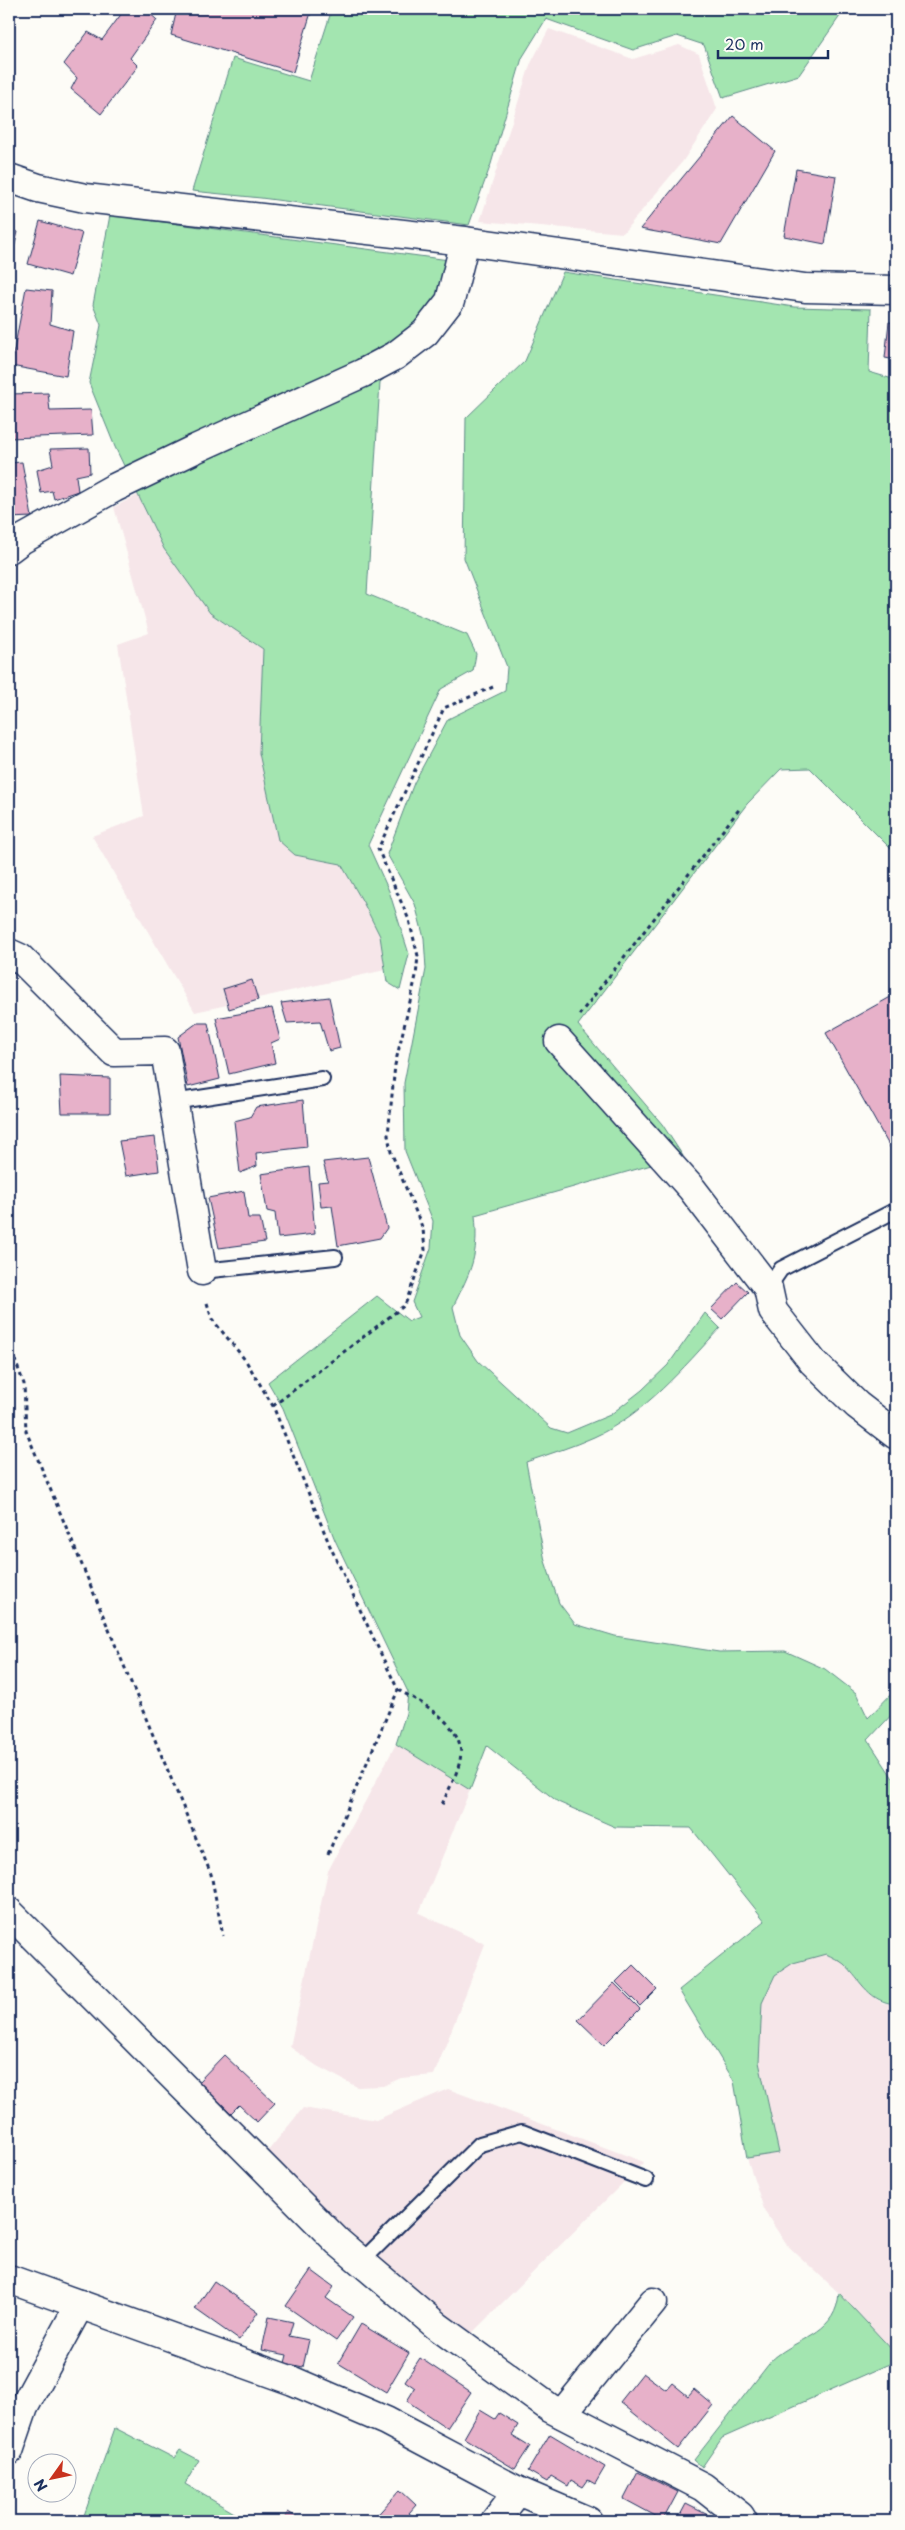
<svg xmlns="http://www.w3.org/2000/svg" width="905" height="2530" font-family="'Playpen Sans',sans-serif">
	<style>
		.built { fill: #f6e6e9 }
		.green { fill: #a3e5b0; stroke: #5f8a87 }
		.building { fill: #e7b1c9; stroke: #1b2f5e }
		.lines { fill: none; stroke-linecap: round; stroke-linejoin: round }
		.service-casing { stroke: #1b2f5e; stroke-width: 18 }
		.minor-casing { stroke: #1b2f5e; stroke-width: 31 }
		.tertiary-casing { stroke: #1b2f5e; stroke-width: 31 }
		.path { stroke: #1b2f5e; stroke-width: 3; stroke-dasharray: 4 4; stroke-linecap: butt }
		.service { stroke: #fdfcf7; stroke-width: 14 }
		.minor { stroke: #fdfcf7; stroke-width: 28 }
		.tertiary { stroke: #fdfcf7; stroke-width: 28 }
	</style>
	<rect width="100%" height="100%" fill="#fdfcf7"/>
	<filter id="ink" filterUnits="userSpaceOnUse"><feTurbulence type="fractalNoise" baseFrequency=".02" numOctaves="2"/><feDisplacementMap in="SourceGraphic" scale="10" xChannelSelector="R" yChannelSelector="G"/><feConvolveMatrix kernelMatrix="1 2 1 2 8 2 1 2 1" color-interpolation-filters="sRGB"/></filter>
	<g filter="url(#ink)">
		<g class="built">
			<polygon points="549,29 633,59 679,45 699,54 717,109 683,161 623,233 480,221 530,65"/>
			<polygon points="138,495 164,549 210,613 263,649 259,753 295,855 341,864 363,902 380,936 385,970 195,1012 92,836 144,816 118,644 149,633 114,507"/>
			<polygon points="396,1744 470,1790 419,1913 485,1944 434,2075 401,2078 383,2086 357,2087 317,2066 290,2047 328,1871"/>
			<polygon points="826,1954 842,1962 869,1993 882,2003 896,2004 896,2354 839,2293 786,2244 765,2212 747,2158 779,2153 759,2062 762,2003 775,1975 793,1963"/>
			<polygon points="448,2089 644,2162 469,2336 368,2255 268,2151 303,2108 376,2120"/>
		</g>
		<g class="green">
			<polygon points="332,9 845,9 799,75 723,98 704,45 677,36 633,50 546,19 522,58 491,164 469,225 261,198 192,191 233,58 309,81"/>
			<polygon points="110,215 464,262 434,337 380,382 367,594 467,635 476,654 473,671 441,689 368,845 389,891 409,954 400,990 387,982 380,936 363,902 341,864 295,855 278,840 259,753 263,649 210,613 164,549 115,447 89,383 101,325 93,305"/>
			<path d="M 563,272 L 794,307 L 871,309 L 869,372 L 896,380 L 896,854 L 810,768 L 781,769 L 747,804 L 578,1025 L 662,1124 L 683,1156 L 475,1215 C 479,1257 471,1270 453,1307 L 460,1335 L 478,1361 L 551,1428 L 567,1433 L 610,1415 L 642,1390 L 668,1365 L 705,1313 L 720,1328 C 683,1368 645,1414 594,1437 C 572,1447 549,1454 526,1462 L 545,1561 L 559,1603 L 575,1624 L 615,1636 L 719,1652 L 785,1651 L 825,1669 L 856,1693 L 868,1718 L 896,1689 L 896,1710 L 868,1740 L 896,1783 L 896,2004 C 869,2002 862,1982 844,1964 C 839,1960 832,1957 826,1954 L 793,1963 L 775,1975 L 762,2003 L 759,2062 L 779,2153 L 747,2158 L 734,2081 L 679,1990 L 765,1921 L 691,1828 L 615,1827 L 558,1802 L 487,1746 L 470,1790 L 396,1744 L 406,1713 L 408,1692 L 335,1540 L 283,1408 L 268,1382 L 377,1296 L 409,1321 L 419,1317 L 412,1302 L 431,1248 L 433,1221 L 405,1151 L 404,1083 L 426,969 L 424,938 L 415,904 L 387,854 L 414,783 L 448,719 L 505,691 L 507,667 L 464,558 L 466,418 L 525,361 Z"/>
			<path d="M 839,2293 L 896,2354 L 896,2361 L 722,2438 L 702,2467 L 694,2460 L 765,2369 C 769,2364 773,2358 778,2355 C 805,2335 836,2332 839,2293 Z"/>
			<polygon points="115,2428 174,2458 180,2450 199,2460 185,2484 248,2521 228,2521 222,2518 220,2521 82,2521"/>
		</g>
		<g class="building">
			<polygon points="125,9 145,9 157,20 130,58 138,66 101,114 71,89 77,78 64,64 88,32 102,40"/>
			<polygon points="177,9 312,9 293,72 171,35"/>
			<polygon points="733,116 775,151 721,244 640,229"/>
			<polygon points="796,169 836,176 825,244 784,236"/>
			<polygon points="40,221 82,233 70,276 28,264"/>
			<polygon points="9,229 18,232 9,268"/>
			<polygon points="26,288 52,291 50,324 73,331 66,376 11,366"/>
			<polygon points="889,322 896,323 896,360 885,358"/>
			<polygon points="48,393 50,411 91,410 93,435 9,438 9,394"/>
			<polygon points="89,448 90,473 76,476 78,491 54,499 52,491 41,493 37,470 53,465 50,449"/>
			<polygon points="22,462 32,517 9,518 9,463"/>
			<polygon points="252,980 258,1000 229,1009 223,989"/>
			<polygon points="896,994 896,1158 826,1033"/>
			<polygon points="329,997 340,1048 329,1051 320,1021 287,1023 281,1003"/>
			<polygon points="272,1008 280,1039 271,1043 275,1063 229,1074 216,1018"/>
			<polygon points="197,1023 208,1023 220,1079 188,1087 178,1037"/>
			<polygon points="60,1076 110,1078 110,1113 62,1113"/>
			<polygon points="303,1100 307,1147 256,1153 257,1166 240,1173 234,1121 250,1117 256,1107"/>
			<polygon points="155,1137 159,1171 126,1176 119,1141"/>
			<polygon points="368,1157 387,1228 380,1238 338,1246 332,1206 321,1207 318,1182 328,1181 323,1162"/>
			<polygon points="309,1167 315,1234 278,1238 275,1213 267,1211 261,1174"/>
			<polygon points="244,1191 248,1218 260,1218 265,1242 219,1248 208,1198"/>
			<polygon points="737,1282 748,1292 722,1319 711,1309"/>
			<polygon points="633,1965 657,1989 640,2006 616,1982"/>
			<polygon points="614,1983 640,2009 604,2045 578,2020"/>
			<polygon points="224,2055 275,2103 257,2122 239,2105 231,2113 198,2082"/>
			<polygon points="311,2270 334,2287 326,2298 353,2317 336,2341 286,2306"/>
			<polygon points="214,2281 258,2312 239,2340 195,2309"/>
			<polygon points="269,2317 293,2322 289,2336 309,2340 303,2367 285,2363 287,2355 262,2350"/>
			<polygon points="361,2324 409,2353 386,2392 338,2363"/>
			<polygon points="420,2358 471,2392 447,2428 407,2401 415,2388 405,2381"/>
			<polygon points="643,2373 666,2390 672,2383 688,2396 694,2389 713,2405 678,2449 620,2402"/>
			<polygon points="480,2410 495,2419 499,2413 518,2425 512,2435 530,2446 515,2469 464,2438"/>
			<polygon points="550,2434 605,2467 595,2484 588,2480 583,2487 571,2480 568,2486 551,2476 547,2482 528,2471"/>
			<polygon points="638,2472 678,2492 663,2520 624,2499"/>
			<polygon points="400,2490 416,2505 409,2513 418,2521 372,2521"/>
			<polygon points="686,2504 720,2521 677,2521"/>
			<polygon points="288,2512 303,2521 283,2521"/>
		</g>
		<g class="lines">
			<g class="service-casing">
				<g id="service">
					<polyline points="173,1102 322,1079"/>
					<polyline points="202,1271 335,1257"/>
					<polyline points="768,1288 781,1269 896,1210"/>
					<polyline points="362,2261 480,2144 522,2132 646,2180"/>
				</g>
			</g>
			<g class="minor-casing">
				<g id="minor">
					<polyline points="9,549 21,540 114,488 195,449 363,373 395,356 425,333 450,301 465,241"/>
					<polyline points="9,953 20,958 114,1052 165,1051 202,1271"/>
					<polyline points="559,1041 692,1189 768,1288 773,1311 813,1362 857,1405 896,1435"/>
					<polyline points="9,1912 338,2242 437,2326 550,2408 703,2487 740,2516 743,2521"/>
					<polyline points="9,2279 293,2381 386,2421 518,2491 588,2521"/>
					<polyline points="562,2414 653,2302"/>
					<polyline points="9,2451 24,2407 80,2304"/>
					<polyline points="495,2521 518,2491"/>
				</g>
			</g>
			<g class="tertiary-casing">
				<polyline id="tertiary" points="9,178 38,188 85,198 465,241 805,288 896,290"/>
			</g>
			<g class="path">
				<polyline points="579,1015 741,807"/>
				<polyline points="207,1303 212,1319 246,1361 273,1406 330,1546 398,1690 328,1854"/>
				<polyline points="9,1344 24,1384 26,1431 211,1874 223,1936"/>
				<polyline points="273,1406 405,1305 425,1250 423,1229 391,1152 388,1135 395,1065 416,976 418,956 409,920 378,849 444,708 493,687"/>
				<path d="M 398,1690 C 423,1703 467,1726 460,1760 C 457,1776 447,1792 441,1807"/>
			</g>
			<use href="#service" class="service"/>
			<use href="#minor" class="minor"/>
			<use href="#tertiary" class="tertiary"/>
		</g>
	</g>
	<rect width="905" height="2530" fill="none" stroke="#fdfcf7" stroke-width="30"/>
	<rect x="15" y="15" width="875" height="2500" fill="none" stroke="#1b2f5e" stroke-width="2" filter="url(#ink)"/>
	<g transform="translate(52 2478) rotate(237)"><circle r="24" fill="#fdfcf7" stroke="#a3aaba"/>
	<path d="M0-4L9 19L0 12L-9 19Z" fill="#c8321e"/>
	<text y="-8" font-size="14" font-weight="bold" text-anchor="middle" fill="#1b2f5e">N</text>
	</g>
	<path d="M718 50v8h110v-8" fill="none" stroke="#1b2f5e" stroke-width="2.5"/>
	<text x="725" y="50" font-size="15" fill="#1b2f5e" stroke="#fdfcf7" stroke-width="4" paint-order="stroke">20 m</text>
</svg>
